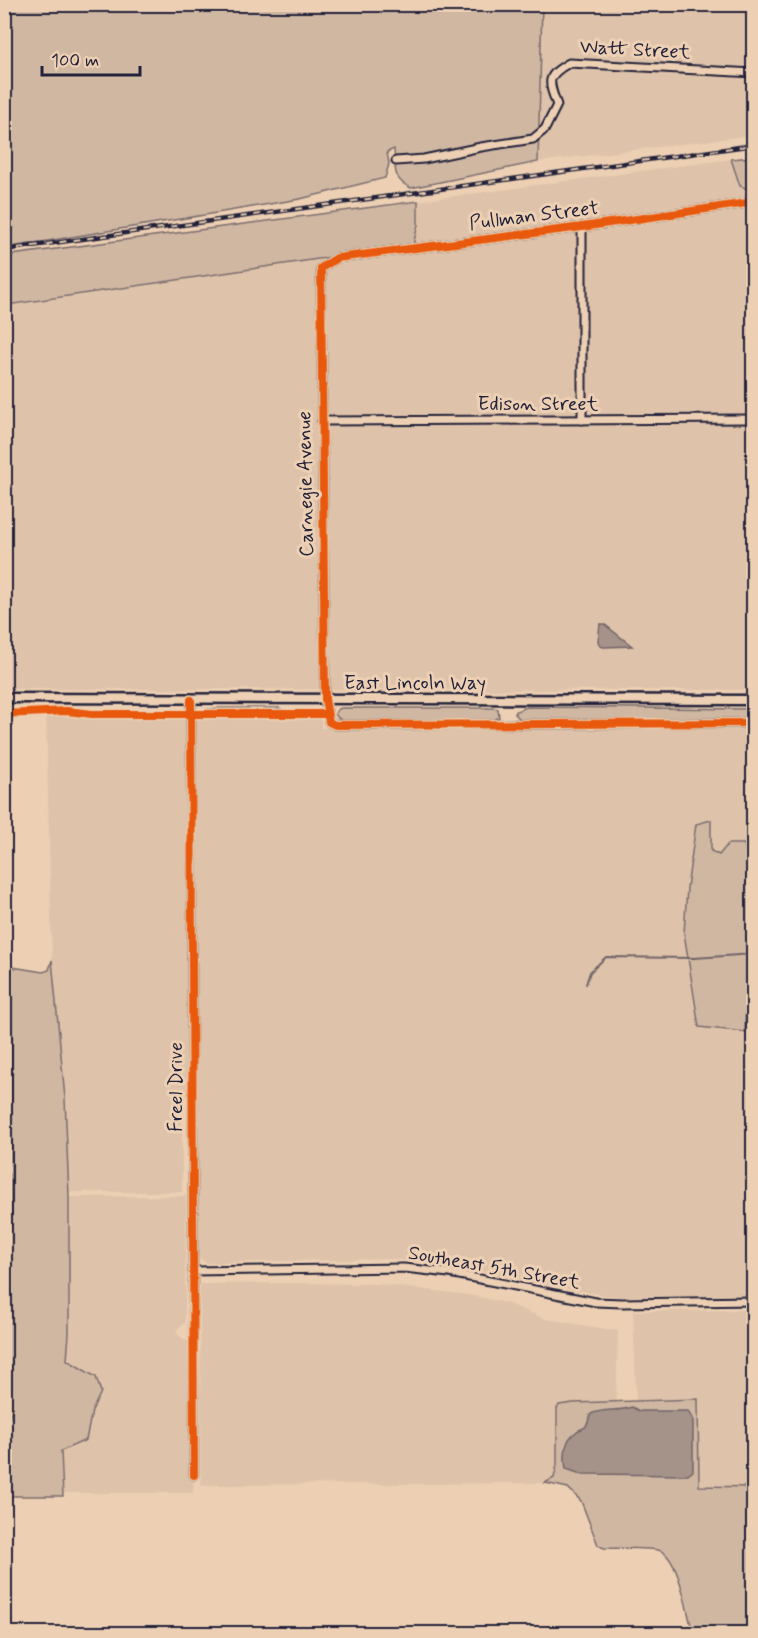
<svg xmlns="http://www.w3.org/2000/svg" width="758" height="1638" font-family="Mynerve,sans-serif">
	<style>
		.built { fill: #dec3aa }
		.green { fill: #d0b7a2; stroke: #796c6e; stroke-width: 1.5 }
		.water { fill: #a59288; stroke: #716569; stroke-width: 1.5 }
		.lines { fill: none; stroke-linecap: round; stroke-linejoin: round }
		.stream { stroke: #716569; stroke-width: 2 }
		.minor-casing { stroke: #22223b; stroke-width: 11 }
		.major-casing { stroke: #22223b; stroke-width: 13 }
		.minor { stroke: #edd0b3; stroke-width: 7 }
		.major { stroke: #edd0b3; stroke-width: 8 }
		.rail-casing { stroke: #22223b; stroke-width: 4.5 }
		.rail { stroke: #edd0b3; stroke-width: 2; stroke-dasharray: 7; stroke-linecap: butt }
		.cycleway-casing { stroke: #edd0b3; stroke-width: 11 }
		.cycleway { stroke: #e8590c; stroke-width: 8 }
		.labels { text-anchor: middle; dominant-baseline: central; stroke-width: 6; stroke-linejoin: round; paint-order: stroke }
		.street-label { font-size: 20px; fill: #22223b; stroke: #edd0b3 }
	</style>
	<rect width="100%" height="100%" fill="#edd0b3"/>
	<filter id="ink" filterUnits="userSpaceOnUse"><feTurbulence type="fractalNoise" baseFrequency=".0167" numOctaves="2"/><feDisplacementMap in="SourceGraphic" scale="12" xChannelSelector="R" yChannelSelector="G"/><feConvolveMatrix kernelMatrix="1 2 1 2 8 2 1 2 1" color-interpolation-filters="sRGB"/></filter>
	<g filter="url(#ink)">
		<g class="built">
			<polygon points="542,5 753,5 753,135 538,162"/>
			<polygon points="731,159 740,186 753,191 753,690 5,689 4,322 7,311 7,305 413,245 418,225 418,201"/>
			<polygon points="46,713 91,715 321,715 321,728 753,726 753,871 711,851 696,824 687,888 684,933 690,968 753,972 753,1296 617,1297 532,1283 451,1264 392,1259 206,1263 197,1257 196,1097 182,1097 182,1192 68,1192 65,1098 52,960"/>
			<polygon points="186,1196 185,1323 177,1329 177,1334 194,1346 194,1475 193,1493 64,1493 61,1451 86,1440 92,1411 101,1392 96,1377 67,1360 69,1333 69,1197"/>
			<polygon points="291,1283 378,1284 469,1295 506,1303 546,1319 618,1331 616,1402 573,1403 559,1405 557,1410 557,1465 554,1478 545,1483 201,1485 200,1284"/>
			<polygon points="753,1310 753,1487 699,1486 698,1399 636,1401 633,1311"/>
		</g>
		<g class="green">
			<path d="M 4,5 L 542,5 L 538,162 L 411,188 C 391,179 396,167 394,149 L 387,152 L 389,164 L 385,178 L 300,199 L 5,248 Z"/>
			<polygon points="753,157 754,157 753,191 740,186 731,159"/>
			<polygon points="418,201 418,225 413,245 7,305 4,256"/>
			<polygon points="527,707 753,709 753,719 521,720 515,714 516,711"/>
			<polygon points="219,708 279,708 288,712 196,713 202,710"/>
			<polygon points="341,708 493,708 498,709 499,717 494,720 343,721 338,718 335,714 337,710"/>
			<polygon points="711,820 711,851 719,855 728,844 744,844 752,871 753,871 753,972 747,973 745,1032 699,1027 684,933 687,888 696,824"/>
			<polygon points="52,960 65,1098 69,1197 69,1333 67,1360 96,1377 101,1392 92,1411 86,1440 61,1451 63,1496 5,1496 5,1422 9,1418 12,1409 4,1400 4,1228 11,1227 12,967 43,972 49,970"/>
			<path d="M 698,1399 L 699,1486 L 753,1487 L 753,1633 L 693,1633 C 687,1614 680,1560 661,1551 C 651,1547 617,1549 604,1548 L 598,1545 L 581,1501 L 568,1488 L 545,1483 L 554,1478 L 557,1465 L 557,1409 L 559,1405 L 573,1403 Z"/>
		</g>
		<g class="water">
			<polygon points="600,624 604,624 632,646 604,647 600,646 598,641"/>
			<path d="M 632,1407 L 639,1411 L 688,1411 L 693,1419 L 693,1471 L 688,1475 L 581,1474 L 566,1469 C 564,1457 564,1440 576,1432 C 579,1429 581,1430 585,1427 C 589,1424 588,1418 591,1414 C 603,1408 618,1412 632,1407 Z"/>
		</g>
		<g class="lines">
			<polyline class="stream" points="586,984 590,972 606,957 694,958 754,954"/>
			<g class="minor-casing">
				<g id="minor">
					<path d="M 396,161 L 424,159 L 481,147 L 533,139 L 545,129 L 557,105 C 548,81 546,76 569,63 L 754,73"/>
					<polyline points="754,202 582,227 337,258 321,268 325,699 329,722 335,725 754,723"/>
					<polyline points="582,227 582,420"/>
					<polyline points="322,421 754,419"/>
					<polyline points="191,700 194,1475"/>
					<polyline points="193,1271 404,1268 449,1273 596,1302 622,1303 754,1301"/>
				</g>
			</g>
			<g class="major-casing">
				<polyline id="major" points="4,698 754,700"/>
			</g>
			<use href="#minor" class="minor"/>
			<use href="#major" class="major"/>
			<g class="rail-casing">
				<polyline id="rail" points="4,250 754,145"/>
			</g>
			<use href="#rail" class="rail"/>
			<g class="cycleway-casing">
				<g id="cycleway">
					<polyline points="754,202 582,227 337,258 321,268 325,699 329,722 335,725 754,723"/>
					<polyline points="191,700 194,1475"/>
					<polyline points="4,714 67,711 92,714 327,714"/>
				</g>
			</g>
			<use href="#cycleway" class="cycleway"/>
		</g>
	</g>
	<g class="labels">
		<g class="street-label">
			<text transform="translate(635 50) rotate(3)">Watt Street</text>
			<text transform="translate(534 216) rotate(-7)">Pullman Street</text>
			<text x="538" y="404">Edison Street</text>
			<text transform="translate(306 484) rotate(-91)">Carnegie Avenue</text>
			<text x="415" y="683">East Lincoln Way</text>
			<text transform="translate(176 1087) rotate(-90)">Freel Drive</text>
			<text transform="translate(494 1268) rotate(10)">Southeast 5th Street</text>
		</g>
	</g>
	<rect width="758" height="1638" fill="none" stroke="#edd0b3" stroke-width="24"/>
	<rect x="12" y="12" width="734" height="1614" fill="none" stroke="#22223b" stroke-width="2" filter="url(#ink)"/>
	<path d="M42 66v9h98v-9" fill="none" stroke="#22223b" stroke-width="3"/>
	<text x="51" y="66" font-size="18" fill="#22223b" stroke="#edd0b3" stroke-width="4.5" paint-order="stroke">100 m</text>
</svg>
